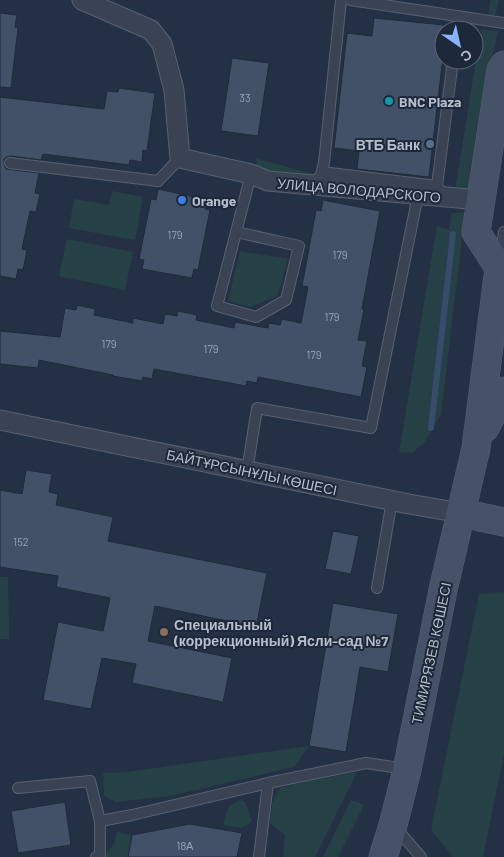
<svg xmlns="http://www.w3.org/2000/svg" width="504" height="857" font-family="Barlow,sans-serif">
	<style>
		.green { fill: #264145 }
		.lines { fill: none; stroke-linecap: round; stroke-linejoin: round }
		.stream { stroke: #364c6d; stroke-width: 6 }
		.building { fill: #425167; stroke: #1f2a3b }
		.lane-casing { stroke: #576171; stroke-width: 12 }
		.street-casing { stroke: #576171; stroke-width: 21 }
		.secondary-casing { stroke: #576171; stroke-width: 29 }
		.lane { stroke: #394353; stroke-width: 10 }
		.street { stroke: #394353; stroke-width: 19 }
		.secondary { stroke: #465267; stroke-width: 28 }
		.culture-dot { fill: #0f9aa8; stroke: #1d2839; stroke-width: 2 }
		.service-dot { fill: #5c6f8a; stroke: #1d2839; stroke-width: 2 }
		.shop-dot { fill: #3f7fe0; stroke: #1d2839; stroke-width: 2 }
		.education-dot { fill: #8d6e63; stroke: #1d2839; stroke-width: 2 }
		.labels { text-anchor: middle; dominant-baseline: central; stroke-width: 4; stroke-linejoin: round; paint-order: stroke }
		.number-label { font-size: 11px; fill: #99a4b4 }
		.poi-label { font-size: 14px; font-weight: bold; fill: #b6bfcd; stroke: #1d2839; text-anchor: start }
		.street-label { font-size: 14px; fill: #b6bfcd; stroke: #1d2839 }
	</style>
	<rect width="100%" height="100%" fill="#243144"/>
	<g class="green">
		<polygon points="491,0 499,0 495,16 488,14"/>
		<polygon points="481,29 498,31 489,69 469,193 455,191"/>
		<polygon points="256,158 316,175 310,182 258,174"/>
		<polygon points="112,191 143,197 135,240 69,228 74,199 109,205"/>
		<polygon points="452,213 465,213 441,414 425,442 412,453 399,452 437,226 449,230"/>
		<polygon points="67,239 133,252 125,290 59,276"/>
		<polygon points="240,251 288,259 278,295 251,307 228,301"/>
		<polygon points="0,577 8,577 9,639 0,639"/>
		<polygon points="504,592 504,754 483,857 453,857 431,830 479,594"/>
		<polygon points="309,746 294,767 170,796 116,802 104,796 103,773 127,772"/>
		<polygon points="357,772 315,857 283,857 285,835 270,823 272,803 280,788 309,781"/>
		<path d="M 241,800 L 245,802 L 252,822 L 241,828 L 224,825 C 226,811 226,805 241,800 Z"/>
		<polygon points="351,800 364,805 338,857 323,857"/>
		<polygon points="117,832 132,835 128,856 128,857 103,857 114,844"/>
	</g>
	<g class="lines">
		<polyline class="stream" points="431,428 453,234"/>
	</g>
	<g class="building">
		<polygon points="0,13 17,15 15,27 18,28 11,88 0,87"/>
		<polygon points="374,18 444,25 444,48 429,177 357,169 359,151 334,148 347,33 372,36"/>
		<polygon points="232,58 269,63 258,136 221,131"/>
		<polygon points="119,88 155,93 147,151 143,150 142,162 130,160 129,165 43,154 41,160 11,156 7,157 4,159 4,165 6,169 39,173 35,193 40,194 36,212 30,211 22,249 27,250 23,270 18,269 16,279 0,276 0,97 104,109 107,91 118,92"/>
		<polygon points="158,189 207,200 205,209 210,210 198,270 194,269 192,278 142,269 144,260 139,259 151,199 156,200"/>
		<polygon points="323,200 380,211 362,309 364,309 358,340 367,341 362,366 367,367 361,397 258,377 257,383 247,381 246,386 154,369 152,379 143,377 142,381 113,376 113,375 39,360 38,368 0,364 0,331 60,337 65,308 76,310 77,305 95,309 94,315 133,323 133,318 163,324 165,314 177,316 178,311 197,315 196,320 234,328 235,322 268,328 269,323 280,325 282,319 301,323 308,287 302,286 316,210 321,211"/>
		<polygon points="26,470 52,474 49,492 58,494 56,505 113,517 108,541 267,573 256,627 155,606 148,641 232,658 223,702 132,683 136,664 102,658 91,709 43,700 58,622 103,631 110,598 56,587 58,576 0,567 0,490 22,494"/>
		<polygon points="333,531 359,536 351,574 325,569"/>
		<polygon points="333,603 398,614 388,672 360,667 346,752 309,746"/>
		<polygon points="65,802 71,845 18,853 11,811"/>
		<polygon points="190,824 242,833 237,857 128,857 132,835"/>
	</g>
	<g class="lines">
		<g class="lane-casing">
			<g id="lane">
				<polyline points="350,0 504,23"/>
				<polyline points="457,30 458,16"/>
				<polyline points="10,163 158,181 180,158"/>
				<polyline points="322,172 437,186 444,197"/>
				<polyline points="312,185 321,175 324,163 341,0"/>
				<polyline points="437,186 453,60"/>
				<polyline points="236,232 299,246 286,300 256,317 217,306 251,174"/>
				<polyline points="500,261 504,232"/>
				<polyline points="247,471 257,408 371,428 418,195"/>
				<polyline points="377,588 392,500"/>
				<polyline points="18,788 90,781 100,821 132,815 268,783 366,763 406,769"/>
				<polyline points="396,828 421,857"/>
				<polyline points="96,857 100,855 100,821"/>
				<polyline points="259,857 268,783"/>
			</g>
		</g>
		<g class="street-casing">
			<g id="street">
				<polyline points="82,0 151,30 162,44 174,90 180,158 251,174 268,181 480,200"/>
				<polyline points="0,420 409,504 461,513"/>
			</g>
		</g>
		<g class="secondary-casing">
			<g id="secondary">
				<polyline points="485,428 504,391"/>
				<polyline points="461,513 504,522"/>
				<polyline points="383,857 393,825 407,770 443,590 476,448 499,268 476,232 501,70 504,65"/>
			</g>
		</g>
		<use href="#lane" class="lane"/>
		<use href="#street" class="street"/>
		<use href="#secondary" class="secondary"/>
	</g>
	<circle class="culture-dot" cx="389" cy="101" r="5"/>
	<circle class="service-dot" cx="430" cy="144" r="5"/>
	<circle class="shop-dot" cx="182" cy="200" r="5"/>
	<circle class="education-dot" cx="164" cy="632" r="5"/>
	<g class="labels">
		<g class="number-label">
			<text x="245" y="97">33</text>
			<text x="175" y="234">179</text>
			<text x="340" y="254">179</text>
			<text x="332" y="316">179</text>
			<text x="109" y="343">179</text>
			<text x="211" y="348">179</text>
			<text x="314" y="354">179</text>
			<text x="21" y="541">152</text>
			<text x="185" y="845">18А</text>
		</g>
		<g class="poi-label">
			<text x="399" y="101">BNC Plaza</text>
			<text x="420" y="144" text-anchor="end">ВТБ Банк</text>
			<text x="192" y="200">Orange</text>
			<text x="174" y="624">Специальный<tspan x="174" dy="16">(коррекционный) Ясли-сад №7</tspan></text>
		</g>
		<g class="street-label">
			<text transform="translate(359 190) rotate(5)">УЛИЦА ВОЛОДАРСКОГО</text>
			<text transform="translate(252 472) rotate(12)">БАЙТҰРСЫНҰЛЫ КӨШЕСІ</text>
			<text transform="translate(431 653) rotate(-78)">ТИМИРЯЗЕВ КӨШЕСІ</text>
		</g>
	</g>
	<g transform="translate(459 45) rotate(146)"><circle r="24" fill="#1d2839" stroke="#5a6474"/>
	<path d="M0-4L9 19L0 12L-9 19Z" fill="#89b5ff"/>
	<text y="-8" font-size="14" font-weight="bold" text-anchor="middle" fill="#b6bfcd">С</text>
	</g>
</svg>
